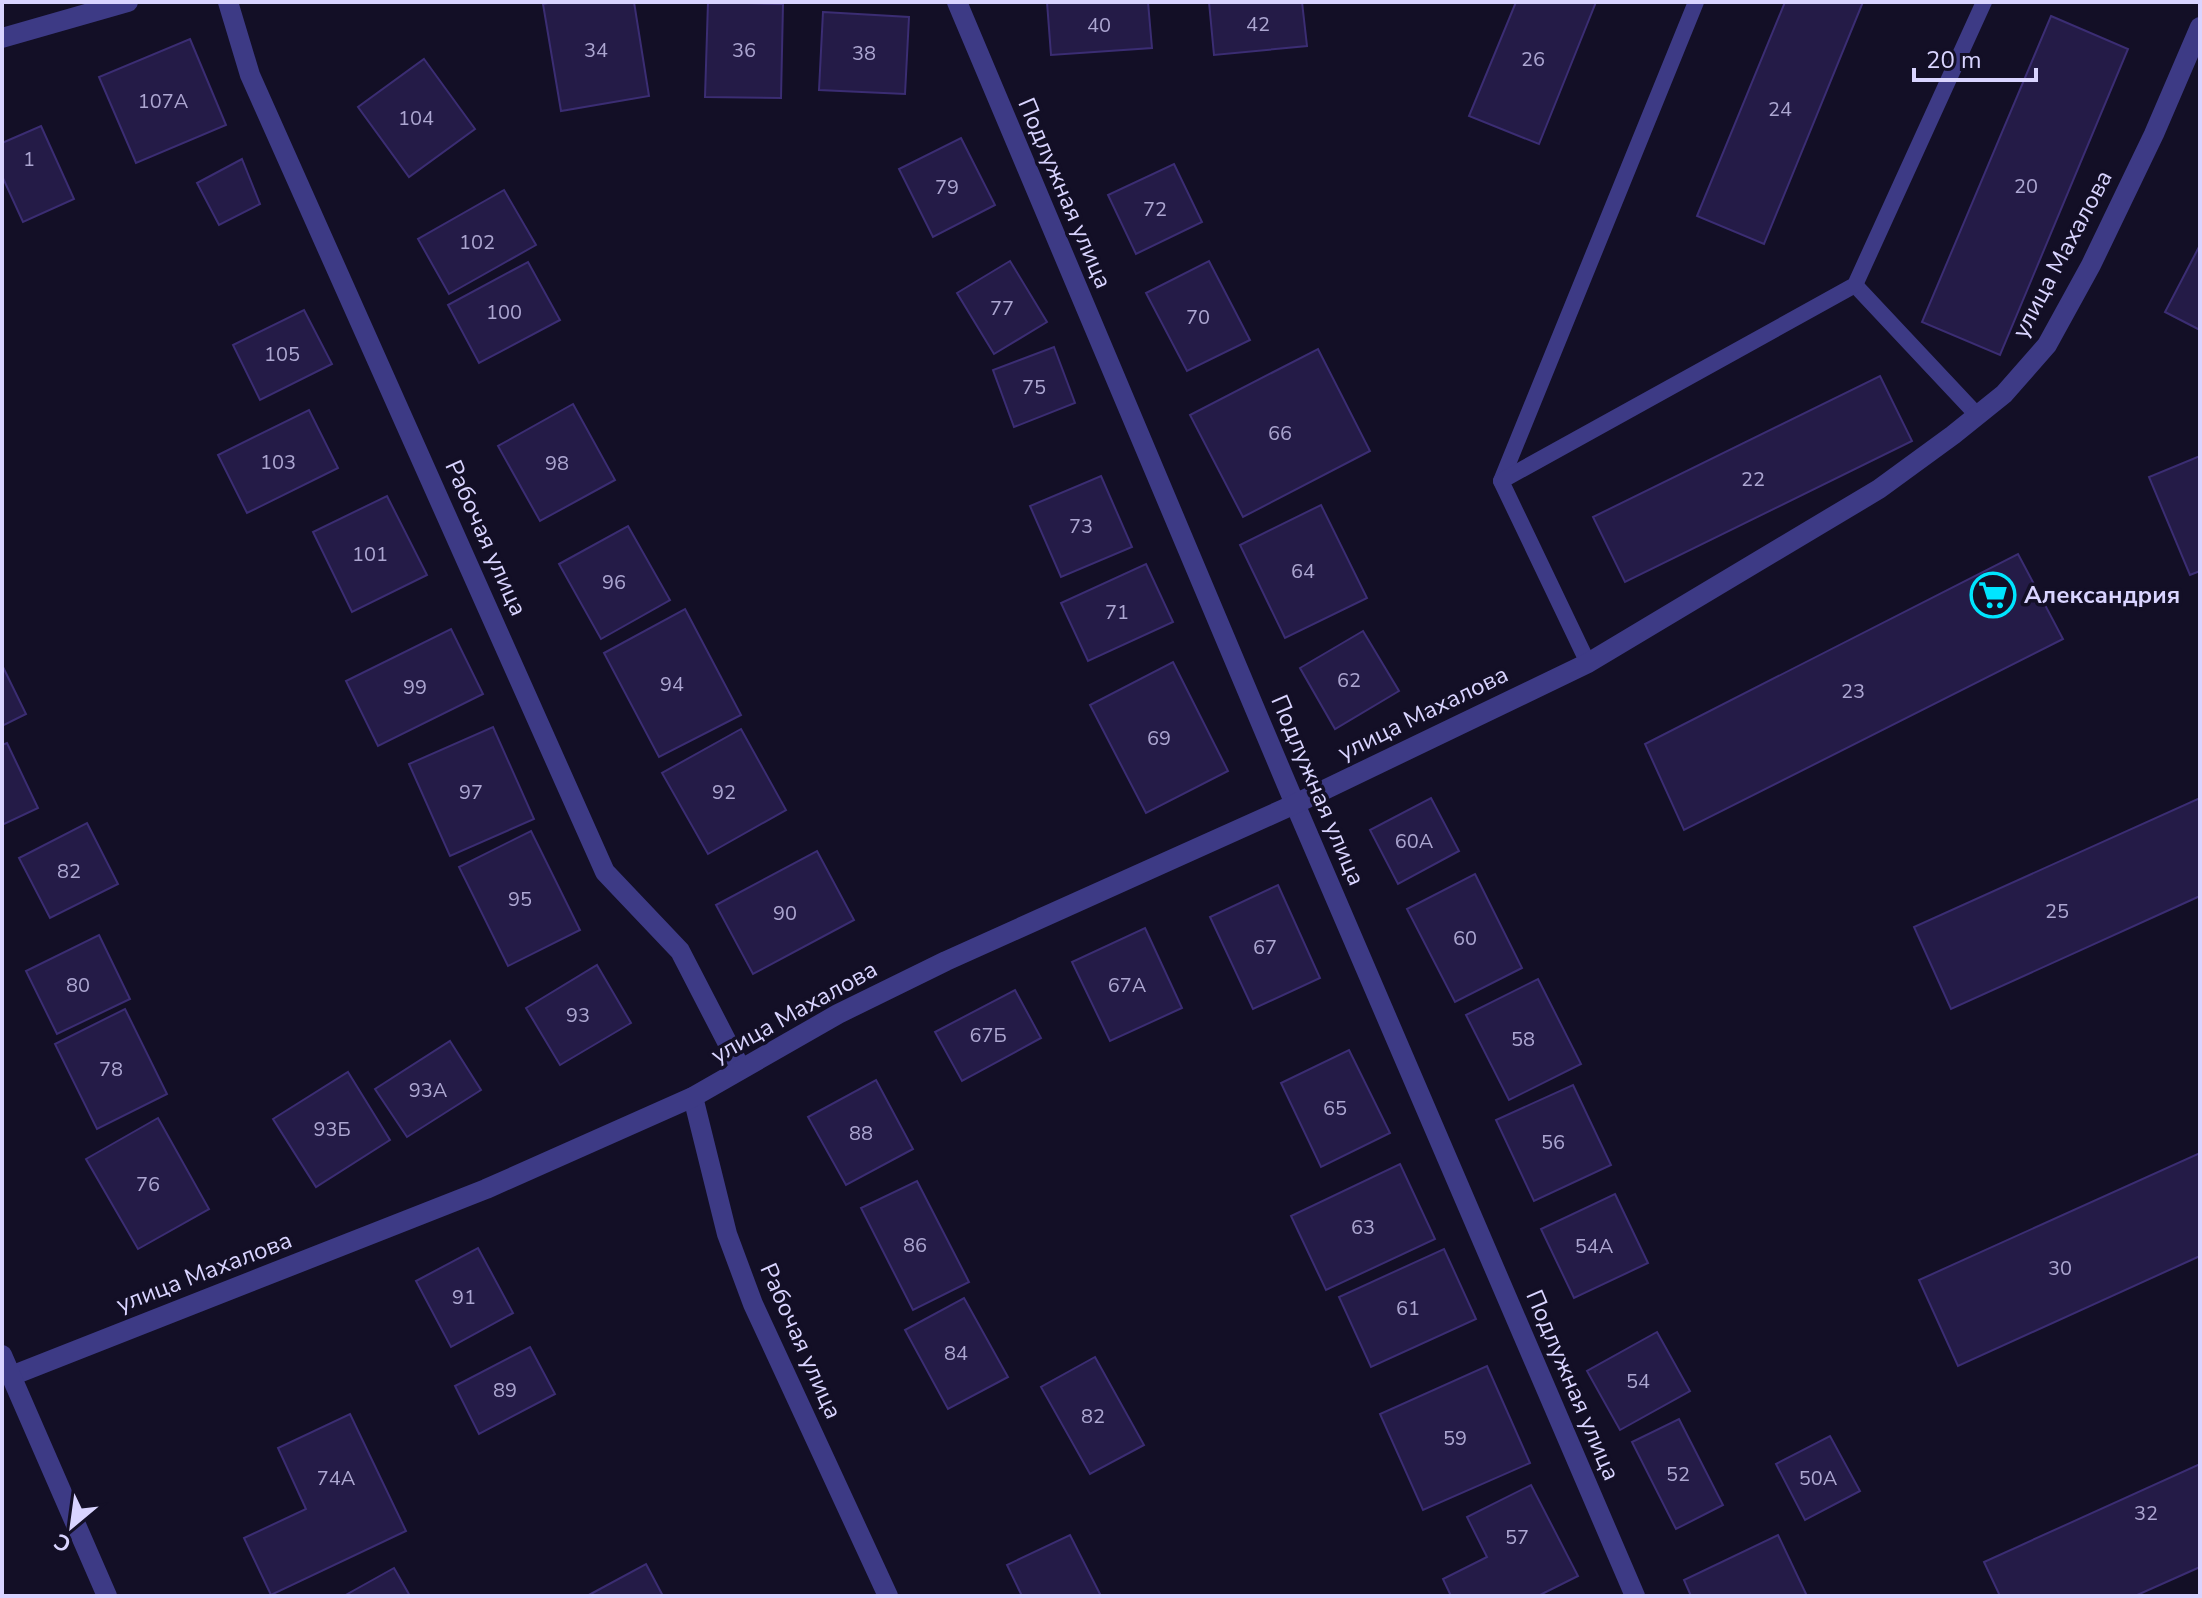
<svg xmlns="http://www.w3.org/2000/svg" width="2202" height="1598" font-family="'Nunito Sans',sans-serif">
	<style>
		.building { fill: #241b47; stroke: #3b2d73; stroke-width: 2 }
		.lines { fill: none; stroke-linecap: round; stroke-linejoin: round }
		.service { stroke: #3d3a85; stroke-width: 16 }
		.minor { stroke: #3d3a85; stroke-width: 20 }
		.tertiary { stroke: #3d3a85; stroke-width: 20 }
		.labels { text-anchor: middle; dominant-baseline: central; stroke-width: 7; stroke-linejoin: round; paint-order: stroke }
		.number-label { font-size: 20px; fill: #aca6d1 }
		.street-label { font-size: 24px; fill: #d9d4ff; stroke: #130f26 }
		.poi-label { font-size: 24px; font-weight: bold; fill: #d9d4ff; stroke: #130f26; text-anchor: start }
	</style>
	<rect width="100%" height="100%" fill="#130f26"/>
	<g class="building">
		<polygon points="553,2 634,2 649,96 561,111 543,4"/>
		<polygon points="708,2 783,4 781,98 705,97"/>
		<polygon points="1047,2 1148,2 1152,48 1051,55"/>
		<polygon points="1209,2 1302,2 1307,46 1214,55"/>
		<polygon points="1516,2 1596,2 1539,144 1469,116"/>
		<polygon points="1785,2 1863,2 1764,244 1697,216"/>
		<polygon points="823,12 909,17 905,94 819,90"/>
		<polygon points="2051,16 2128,49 2000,355 1922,322"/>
		<polygon points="190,39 226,125 136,163 99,77"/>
		<polygon points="424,59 475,129 409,177 358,107"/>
		<polygon points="41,126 74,199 23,222 2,176 2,143"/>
		<polygon points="961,138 995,205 933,237 899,169"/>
		<polygon points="242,159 260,204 219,225 197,183"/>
		<polygon points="1174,164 1202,222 1136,254 1108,195"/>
		<polygon points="504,190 536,245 449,294 418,239"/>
		<polygon points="2200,245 2200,330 2165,312"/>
		<polygon points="1010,261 1047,322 994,354 957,293"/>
		<polygon points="1209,261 1250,340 1187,371 1146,293"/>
		<polygon points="528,262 560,320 479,363 448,305"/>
		<polygon points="304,310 332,364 260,400 233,345"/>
		<polygon points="1054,347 1075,403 1014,427 993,370"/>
		<polygon points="1318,349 1370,451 1243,517 1190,415"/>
		<polygon points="1880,376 1912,441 1625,582 1593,517"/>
		<polygon points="573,404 615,480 540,521 498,446"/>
		<polygon points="309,410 338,468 247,513 218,455"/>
		<polygon points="2200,456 2200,571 2190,575 2149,477"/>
		<polygon points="1101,476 1132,547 1061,577 1030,506"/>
		<polygon points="387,496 427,575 352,612 313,532"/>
		<polygon points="1321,505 1367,598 1285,638 1240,545"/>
		<polygon points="628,526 670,600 601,639 559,564"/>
		<polygon points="2018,554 2063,639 1684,830 1645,744"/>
		<polygon points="1146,564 1173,622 1088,661 1061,603"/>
		<polygon points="685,609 741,715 659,757 604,653"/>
		<polygon points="451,629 483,694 378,746 346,681"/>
		<polygon points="1363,631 1399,691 1335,729 1300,668"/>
		<polygon points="1173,662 1228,771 1146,813 1090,705"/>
		<polygon points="2,665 26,714 2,726"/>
		<polygon points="493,727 534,819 450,856 409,764"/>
		<polygon points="741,729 786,810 708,854 662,773"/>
		<polygon points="7,743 38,808 2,825 2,745"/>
		<polygon points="1431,798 1459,851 1398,884 1370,830"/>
		<polygon points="2200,798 2200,896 1951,1009 1914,927"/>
		<polygon points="87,823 118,884 50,918 19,858"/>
		<polygon points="531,831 580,930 508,966 459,867"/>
		<polygon points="817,851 854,920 753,974 716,905"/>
		<polygon points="1475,874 1522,968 1455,1002 1407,909"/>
		<polygon points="1278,885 1320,978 1253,1009 1210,917"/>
		<polygon points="1145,928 1182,1008 1110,1041 1072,962"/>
		<polygon points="99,935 130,999 57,1034 26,971"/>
		<polygon points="597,965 631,1023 560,1065 526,1008"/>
		<polygon points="1538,979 1581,1064 1509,1100 1466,1015"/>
		<polygon points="1015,990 1041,1038 962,1081 935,1032"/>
		<polygon points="125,1009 167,1094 97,1129 55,1044"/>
		<polygon points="450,1041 481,1090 407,1137 375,1089"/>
		<polygon points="1349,1050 1390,1133 1321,1167 1281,1083"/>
		<polygon points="348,1072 390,1140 316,1187 273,1119"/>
		<polygon points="876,1080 913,1149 846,1185 808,1117"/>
		<polygon points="1573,1085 1611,1165 1534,1201 1496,1120"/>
		<polygon points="158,1118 209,1209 138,1249 86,1159"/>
		<polygon points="2200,1153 2200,1256 1958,1366 1919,1280"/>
		<polygon points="1400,1164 1435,1239 1326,1290 1291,1216"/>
		<polygon points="917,1181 969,1282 913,1310 861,1208"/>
		<polygon points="1615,1194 1648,1263 1574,1298 1541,1229"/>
		<polygon points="478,1248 513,1313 451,1347 416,1281"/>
		<polygon points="1444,1249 1476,1319 1371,1367 1339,1297"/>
		<polygon points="964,1298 1008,1377 948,1409 905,1330"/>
		<polygon points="1657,1332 1690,1391 1620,1430 1587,1371"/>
		<polygon points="530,1347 555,1394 479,1434 455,1386"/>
		<polygon points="1095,1357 1144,1445 1090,1474 1041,1387"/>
		<polygon points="1487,1366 1530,1463 1423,1510 1380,1414"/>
		<polygon points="350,1414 406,1531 271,1595 244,1538 306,1509 278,1448"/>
		<polygon points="1679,1419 1723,1505 1676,1529 1632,1442"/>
		<polygon points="1830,1436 1860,1491 1805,1520 1776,1464"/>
		<polygon points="2200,1464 2200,1567 2135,1596 2000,1596 1984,1562"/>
		<polygon points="1531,1485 1578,1576 1538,1596 1451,1596 1443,1579 1487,1557 1467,1517"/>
		<polygon points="1070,1535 1101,1596 1022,1596 1007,1565"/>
		<polygon points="1778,1535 1807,1596 1691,1596 1684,1580"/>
		<polygon points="646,1564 663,1596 587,1596"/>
		<polygon points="394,1568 410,1596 344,1596"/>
	</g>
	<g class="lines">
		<g class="service">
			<polyline points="1855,285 1978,416"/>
			<polyline points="1501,481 1696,2"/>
			<polyline points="1588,663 1501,481 1855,285 1984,2"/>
		</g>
		<g class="minor">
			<polyline points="228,2 250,75 605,872 680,951 741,1069"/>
			<polyline points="957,2 1295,804 1635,1596"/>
			<polyline points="2,38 128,2"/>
			<polyline points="693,1097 727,1234 753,1304 888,1596"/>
			<polyline points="11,1376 486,1189 693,1097 838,1014 946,961 1295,804 1588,663 1879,489 1953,435 2004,394 2047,345 2091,265 2154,134 2200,27"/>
		</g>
		<polyline class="tertiary" points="2,1355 107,1596"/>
	</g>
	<defs>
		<g id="supermarket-ring" transform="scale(2.3)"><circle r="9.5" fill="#130f26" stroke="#00e5ff" stroke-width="1.5"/><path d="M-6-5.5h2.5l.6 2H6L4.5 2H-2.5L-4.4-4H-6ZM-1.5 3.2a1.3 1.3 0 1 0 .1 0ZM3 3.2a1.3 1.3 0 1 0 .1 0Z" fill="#00e5ff"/></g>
	</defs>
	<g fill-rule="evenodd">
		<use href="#supermarket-ring" x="1993" y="595"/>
	</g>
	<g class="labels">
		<g class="number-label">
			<text x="1258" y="24">42</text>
			<text x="1099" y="25">40</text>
			<text x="596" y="50">34</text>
			<text x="744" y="50">36</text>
			<text x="864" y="53">38</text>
			<text x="1533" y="59">26</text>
			<text x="163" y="101">107А</text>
			<text x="1780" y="109">24</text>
			<text x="416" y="118">104</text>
			<text x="29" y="159">1</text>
			<text x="2026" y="186">20</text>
			<text x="947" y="187">79</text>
			<text x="1155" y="209">72</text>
			<text x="477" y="242">102</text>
			<text x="1002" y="308">77</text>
			<text x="504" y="312">100</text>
			<text x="1198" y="317">70</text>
			<text x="282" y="354">105</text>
			<text x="1034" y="387">75</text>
			<text x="1280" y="433">66</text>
			<text x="278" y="462">103</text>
			<text x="557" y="463">98</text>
			<text x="1753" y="479">22</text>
			<text x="1081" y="526">73</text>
			<text x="370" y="554">101</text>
			<text x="1303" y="571">64</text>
			<text x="614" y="582">96</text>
			<text x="1117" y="612">71</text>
			<text x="1349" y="680">62</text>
			<text x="672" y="684">94</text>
			<text x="415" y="687">99</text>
			<text x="1853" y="691">23</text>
			<text x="1159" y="738">69</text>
			<text x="471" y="792">97</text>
			<text x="724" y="792">92</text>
			<text x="1414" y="841">60А</text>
			<text x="69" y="871">82</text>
			<text x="520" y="899">95</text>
			<text x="2057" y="911">25</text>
			<text x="785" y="913">90</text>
			<text x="1465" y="938">60</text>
			<text x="1265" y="947">67</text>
			<text x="78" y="985">80</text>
			<text x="1127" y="985">67А</text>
			<text x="578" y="1015">93</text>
			<text x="988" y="1035">67Б</text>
			<text x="1523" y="1039">58</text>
			<text x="111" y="1069">78</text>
			<text x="428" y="1090">93А</text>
			<text x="1335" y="1108">65</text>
			<text x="332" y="1129">93Б</text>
			<text x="861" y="1133">88</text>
			<text x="1553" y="1142">56</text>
			<text x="148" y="1184">76</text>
			<text x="1363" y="1227">63</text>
			<text x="915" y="1245">86</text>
			<text x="1594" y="1246">54А</text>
			<text x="2060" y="1268">30</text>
			<text x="464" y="1297">91</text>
			<text x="1408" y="1308">61</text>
			<text x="956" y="1353">84</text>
			<text x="1638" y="1381">54</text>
			<text x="505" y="1390">89</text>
			<text x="1093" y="1416">82</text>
			<text x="1455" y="1438">59</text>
			<text x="1678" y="1474">52</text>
			<text x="336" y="1478">74А</text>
			<text x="1818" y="1478">50А</text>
			<text x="2146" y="1513">32</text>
			<text x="1517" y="1537">57</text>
		</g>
		<g class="street-label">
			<text transform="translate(1065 193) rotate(67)">Подлужная улица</text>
			<text transform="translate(2062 254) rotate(-62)">улица Махалова</text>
			<text transform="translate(486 538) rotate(66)">Рабочая улица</text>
			<text transform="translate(1423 713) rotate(-26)">улица Махалова</text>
			<text transform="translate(1318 790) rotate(67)">Подлужная улица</text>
			<text transform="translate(794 1012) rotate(-29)">улица Махалова</text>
			<text transform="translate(204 1272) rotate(-21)">улица Махалова</text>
			<text transform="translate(801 1341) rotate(66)">Рабочая улица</text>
			<text transform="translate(1573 1385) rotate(67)">Подлужная улица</text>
		</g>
		<g class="poi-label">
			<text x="2024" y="595">Александрия</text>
		</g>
	</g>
	<rect width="2202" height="1598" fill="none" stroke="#d9d4ff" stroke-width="8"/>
	<g transform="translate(72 1526) rotate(209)" stroke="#130f26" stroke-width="6" paint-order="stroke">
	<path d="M0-6L14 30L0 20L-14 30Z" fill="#d9d4ff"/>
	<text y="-12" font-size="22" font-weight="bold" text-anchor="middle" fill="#d9d4ff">С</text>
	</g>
	<path d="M1914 68v12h122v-12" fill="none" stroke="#d9d4ff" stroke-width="4"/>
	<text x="1926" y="68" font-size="24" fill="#d9d4ff" stroke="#130f26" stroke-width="6" paint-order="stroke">20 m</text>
</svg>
